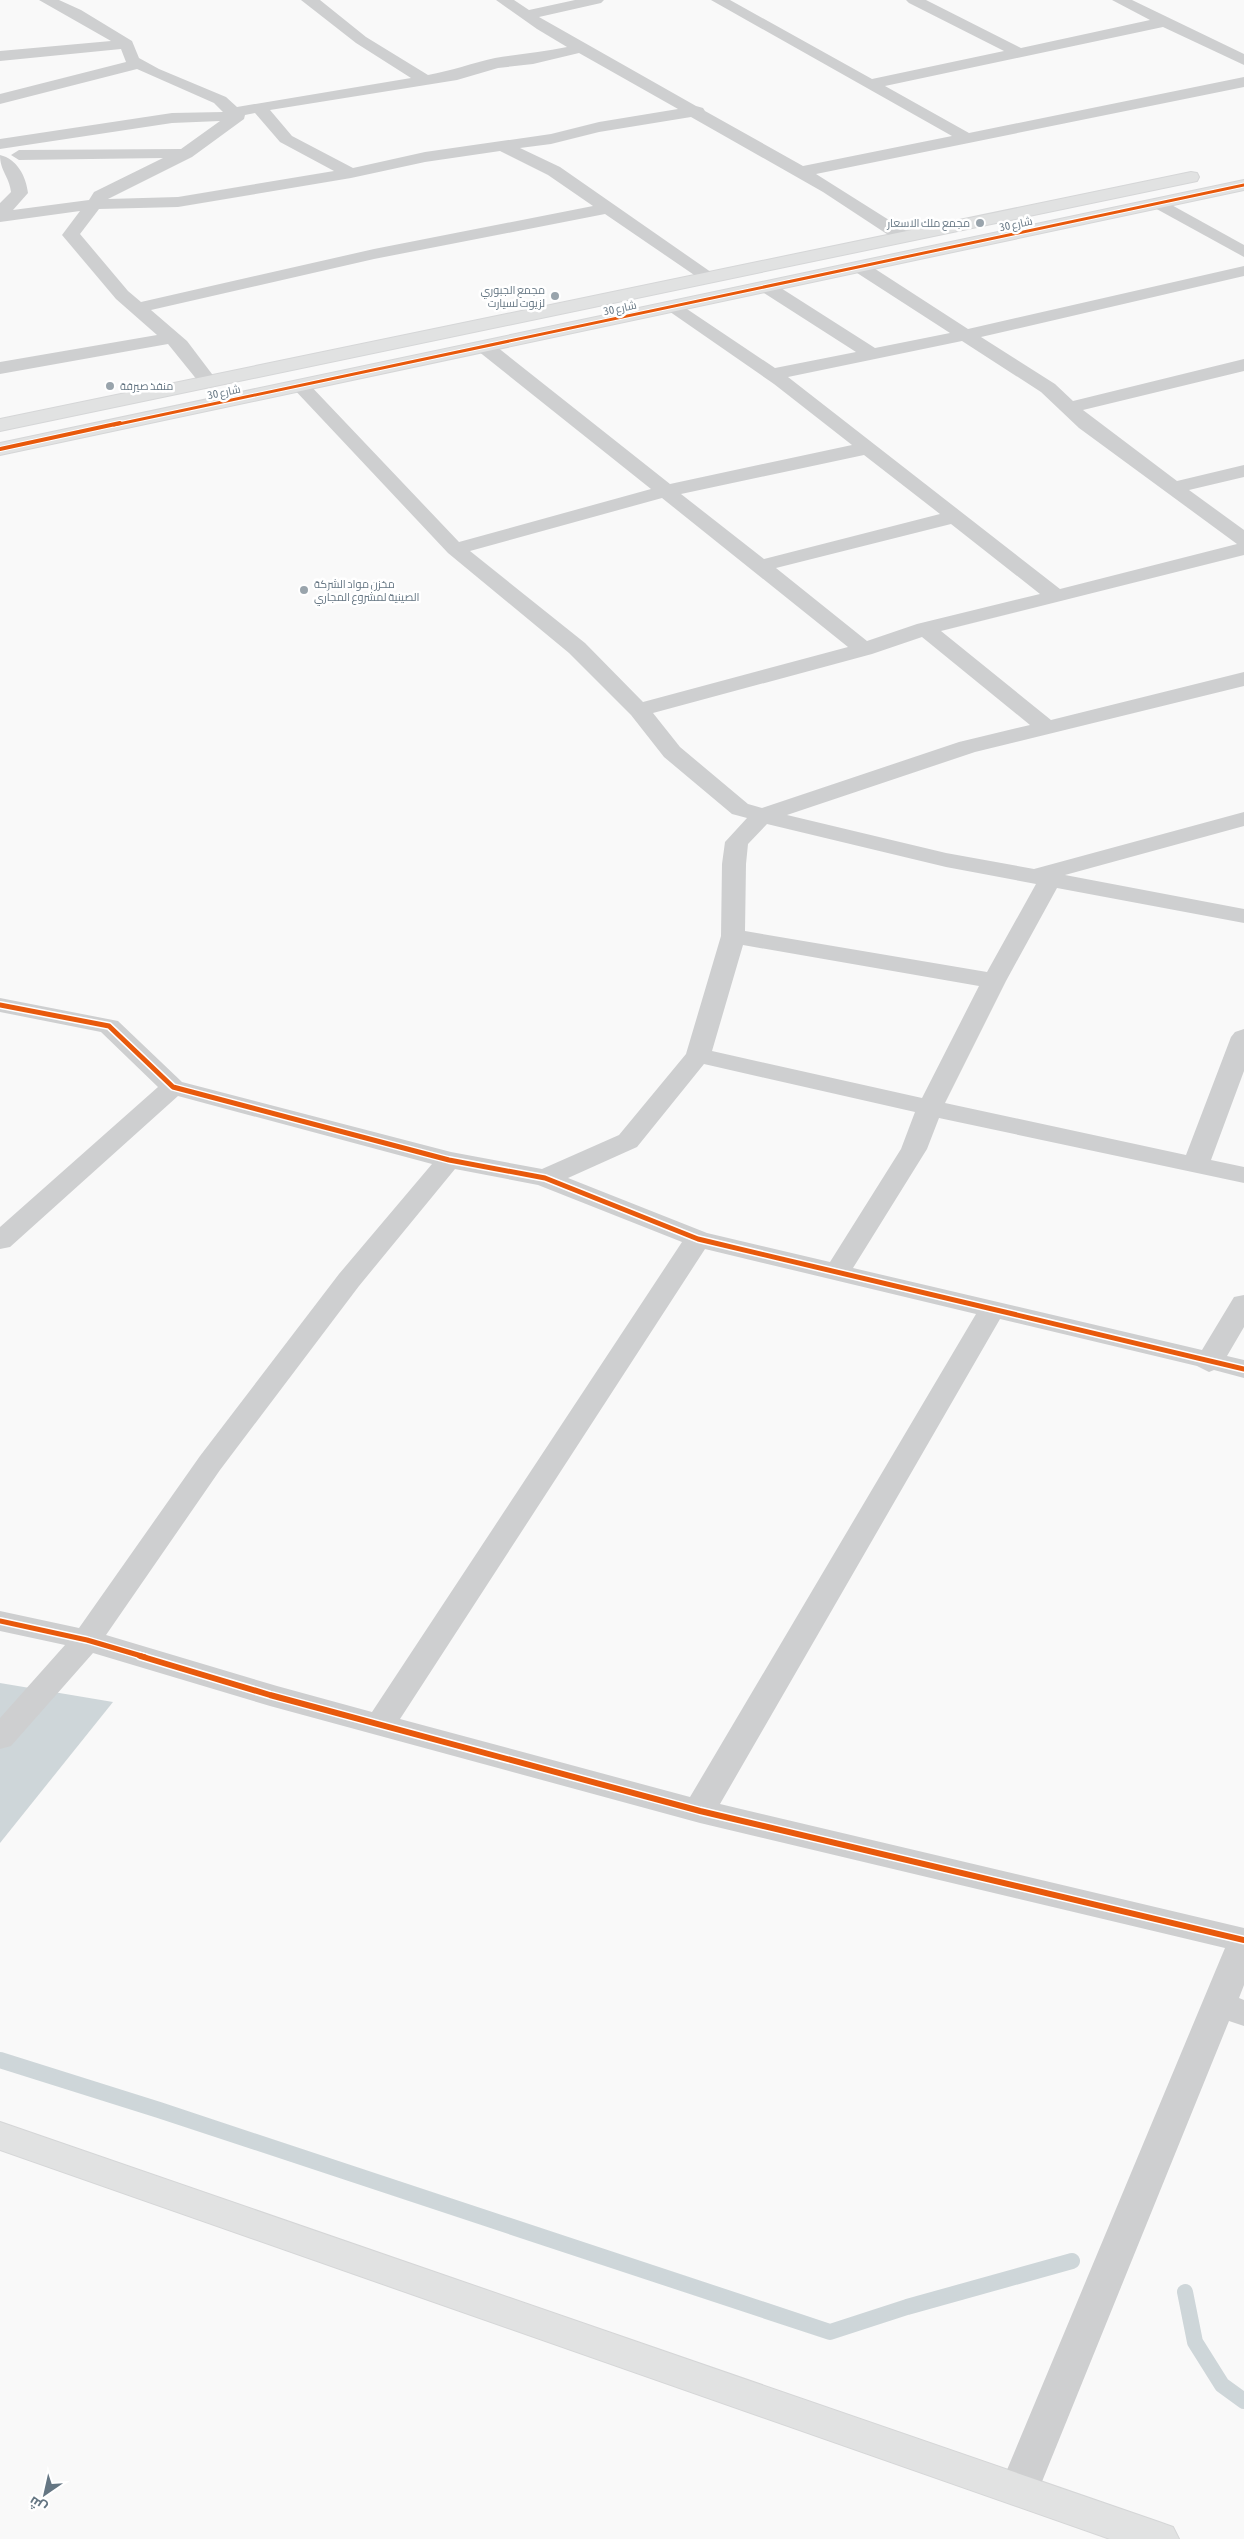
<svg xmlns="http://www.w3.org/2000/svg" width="1244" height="2539" font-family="'Asap Condensed',Cairo,sans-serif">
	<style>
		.water { fill: #ced6d9 }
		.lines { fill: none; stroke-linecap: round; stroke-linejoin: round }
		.stream { stroke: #ced6d9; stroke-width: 16 }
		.secondary-casing { stroke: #d5d6d7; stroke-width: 2 }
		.street { fill: #cecfd0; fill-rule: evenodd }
		.secondary { fill: #e1e2e2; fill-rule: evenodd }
		.cycleway-far3-casing { stroke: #fff; stroke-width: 5 }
		.cycleway-far2-casing { stroke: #fff; stroke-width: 6 }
		.cycleway-far1-casing { stroke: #fff; stroke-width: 8 }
		.cycleway-casing { stroke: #fff; stroke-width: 9 }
		.cycleway-far3 { stroke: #e8590c; stroke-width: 3 }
		.cycleway-far2 { stroke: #e8590c; stroke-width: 4 }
		.cycleway-far1 { stroke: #e8590c; stroke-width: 5 }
		.cycleway { stroke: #e8590c; stroke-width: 6 }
		.poi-dot { fill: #99a4ac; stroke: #fff; stroke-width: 2 }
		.labels { text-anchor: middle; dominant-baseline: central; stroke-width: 5; stroke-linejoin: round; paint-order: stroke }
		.far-poi-label { font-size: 11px; fill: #657683; stroke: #fff; text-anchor: end }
		.far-street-label { font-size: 11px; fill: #657683; stroke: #fff }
	</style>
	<rect width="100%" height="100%" fill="#f9f9f9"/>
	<polygon class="water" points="0,1683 113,1702 0,1843"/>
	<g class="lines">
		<g class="stream">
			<polyline points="0,2060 159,2110 830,2332 907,2307 1072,2261"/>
			<polyline points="1185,2292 1195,2342 1222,2385 1244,2401"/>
		</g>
		<g class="secondary-casing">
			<g id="secondary">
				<polygon points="1191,172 1197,173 1199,177 1197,181 0,431 0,419"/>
				<polygon points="1244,180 1244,190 0,455 0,443"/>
				<polygon points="0,2122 1159,2522 1173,2527 1179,2539 1110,2539 0,2150"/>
			</g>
		</g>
		<g class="street">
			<path d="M 39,0 L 59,0 L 81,10 L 132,41 L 139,58 L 159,69 L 226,97 L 237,107 L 411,78 L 356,43 L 301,0 L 320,0 L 366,37 L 428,75 C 451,71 472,63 495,58 C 519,54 543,52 567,47 L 537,29 L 496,0 L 514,0 L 529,10 L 575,0 L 604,0 L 601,3 L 539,17 L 696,106 L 703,108 L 705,111 L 803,166 L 952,136 L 711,0 L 730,0 L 872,79 L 1004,51 L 909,3 L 906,0 L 926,0 L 1021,48 L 1150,20 L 1112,0 L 1132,0 L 1244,54 L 1244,65 L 1163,27 L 885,86 L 969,133 L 1244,77 L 1244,87 L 816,174 L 908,232 L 911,236 L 908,240 L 896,240 L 823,192 L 691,117 L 599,132 L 551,144 L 520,148 L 560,167 L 718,277 L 715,281 L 703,281 L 605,214 L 374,259 L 151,310 L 187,341 L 218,382 L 216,386 L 202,386 L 168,344 L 0,374 L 0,362 L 157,335 L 116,299 L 62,235 L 80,211 L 0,222 L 0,203 L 11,192 C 9,176 0,171 0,155 C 17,159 26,176 28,193 L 13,210 L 89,200 L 94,192 L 163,158 L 19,160 L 11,155 L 19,150 L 181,149 L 220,121 L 172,123 L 0,149 L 0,139 L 172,113 L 223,112 L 214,103 L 137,69 L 0,104 L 0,94 L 126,62 L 121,49 L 0,61 L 0,51 L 111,41 ZM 579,53 L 678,109 L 599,122 L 551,134 L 425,152 L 353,168 L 292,136 L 270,110 L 457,80 L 498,68 L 533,64 ZM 255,113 L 280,142 L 334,171 L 178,197 L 108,199 L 192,157 L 244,119 L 245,115 ZM 500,151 L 548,175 L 593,206 L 374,249 L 141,302 L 128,291 L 80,234 L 99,209 L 178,207 L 351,178 L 425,162 Z"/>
			<polygon points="1159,198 1244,245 1244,257 1153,207 1150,203 1153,199"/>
			<path d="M 860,262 L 866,263 L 968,329 L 1244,266 L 1244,276 L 981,337 L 1055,384 L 1073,401 L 1244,359 L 1244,371 L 1083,410 L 1177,481 L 1244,465 L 1244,477 L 1189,490 L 1244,530 L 1244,555 L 941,631 L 1051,720 L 1244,672 L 1244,686 L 975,752 L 787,815 L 946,853 L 1034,869 L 1244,812 L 1244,826 L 1065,875 L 1244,909 L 1244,923 L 1057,888 L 1006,981 L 945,1103 L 1186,1155 L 1231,1037 L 1235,1032 L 1244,1029 L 1244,1071 L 1211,1160 L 1244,1167 L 1244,1183 L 939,1118 L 927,1149 L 853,1268 L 1202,1350 L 1234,1297 L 1244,1295 L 1244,1327 L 1227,1356 L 1244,1360 L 1244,1378 L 1214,1370 L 1209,1372 L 1197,1366 L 1000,1319 L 720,1804 L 1244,1928 L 1244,1985 L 1239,1998 L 1244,2000 L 1244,2026 L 1229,2021 L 1039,2489 L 1033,2501 L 1019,2506 L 1005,2501 L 999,2489 L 1225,1948 L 700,1823 L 270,1706 L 93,1653 L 11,1746 L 0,1749 L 0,1718 L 65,1645 L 0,1631 L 0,1611 L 79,1628 L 200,1456 L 339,1274 L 432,1164 L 178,1096 L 10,1247 L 0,1249 L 0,1227 L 158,1087 L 101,1032 L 0,1012 L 0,998 L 118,1021 L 182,1082 L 451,1152 L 542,1169 L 619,1135 L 686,1054 L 721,936 L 722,864 L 725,842 L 747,818 L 732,814 L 664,757 L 631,715 L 569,653 L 448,553 L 291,386 L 293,382 L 307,382 L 459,542 L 651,489 L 478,351 L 476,347 L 478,343 L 492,343 L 670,484 L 852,445 L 774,384 L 663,307 L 666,303 L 678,303 L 775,368 L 856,352 L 761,291 L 758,287 L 761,283 L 773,283 L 875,348 L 950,333 L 854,271 L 851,267 L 854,263 ZM 962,341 L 1041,392 L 1079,428 L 1237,544 L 1060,589 L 788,377 ZM 864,455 L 940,514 L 764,559 L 681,494 ZM 662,498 L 848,647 L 643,702 L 585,643 L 470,551 ZM 951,524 L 1040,594 L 917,624 L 867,641 L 776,568 ZM 922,637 L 1030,725 L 959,742 L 762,808 L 748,804 L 680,747 L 653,713 L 872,654 ZM 767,824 L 946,867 L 1036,884 L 987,972 L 745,931 L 746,864 L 748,844 ZM 743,945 L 979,986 L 922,1098 L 712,1051 ZM 704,1064 L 915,1112 L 901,1149 L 830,1262 L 707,1233 L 568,1178 L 637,1147 ZM 455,1169 L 538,1185 L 682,1242 L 372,1712 L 277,1686 L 106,1635 L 220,1470 L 359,1286 ZM 705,1249 L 976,1314 L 690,1797 L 400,1719 Z"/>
		</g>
		<use href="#secondary" class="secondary"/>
		<g class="cycleway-far3-casing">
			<polyline id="cycleway-far3" points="114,425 1244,185"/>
		</g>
		<g class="cycleway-far2-casing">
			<polyline id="cycleway-far2" points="0,449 120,423"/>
		</g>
		<g class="cycleway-far1-casing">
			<g id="cycleway-far1">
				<polyline points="0,1005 109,1026 173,1087 449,1160 545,1178 698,1239 1244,1369"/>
				<polyline points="0,1621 87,1640 145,1657"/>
			</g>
		</g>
		<g class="cycleway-casing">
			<polyline id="cycleway" points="140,1656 270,1695 700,1811 1244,1940"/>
		</g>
		<use href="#cycleway-far3" class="cycleway-far3"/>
		<use href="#cycleway-far2" class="cycleway-far2"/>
		<use href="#cycleway-far1" class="cycleway-far1"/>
		<use href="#cycleway" class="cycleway"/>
	</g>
	<g class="poi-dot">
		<circle cx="980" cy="223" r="5"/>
		<circle cx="555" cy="296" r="5"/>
		<circle cx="110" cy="386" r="5"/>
		<circle cx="304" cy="590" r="5"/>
	</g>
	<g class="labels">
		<g class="far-poi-label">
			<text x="970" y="223">مجمع ملك الاسعار</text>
			<text x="545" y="290">مجمع الجبوري<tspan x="545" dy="13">لزيوت لسيارت</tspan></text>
			<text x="120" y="386" text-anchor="start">منفذ صيرفة</text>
			<text x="314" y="584" text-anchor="start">مخزن مواد الشركة<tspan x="314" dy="13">الصينية لمشروع المجاري</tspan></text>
		</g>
		<g class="far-street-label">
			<text transform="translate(1016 224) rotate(-12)">شارع 30</text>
			<text transform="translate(620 308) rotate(-12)">شارع 30</text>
			<text transform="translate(224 392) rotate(-12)">شارع 30</text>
		</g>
	</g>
	<g transform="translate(45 2494) rotate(214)" stroke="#ffffff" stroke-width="4" paint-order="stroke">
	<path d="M0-4L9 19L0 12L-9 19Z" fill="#657683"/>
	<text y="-8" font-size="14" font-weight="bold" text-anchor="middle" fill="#657683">ش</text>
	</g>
</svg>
